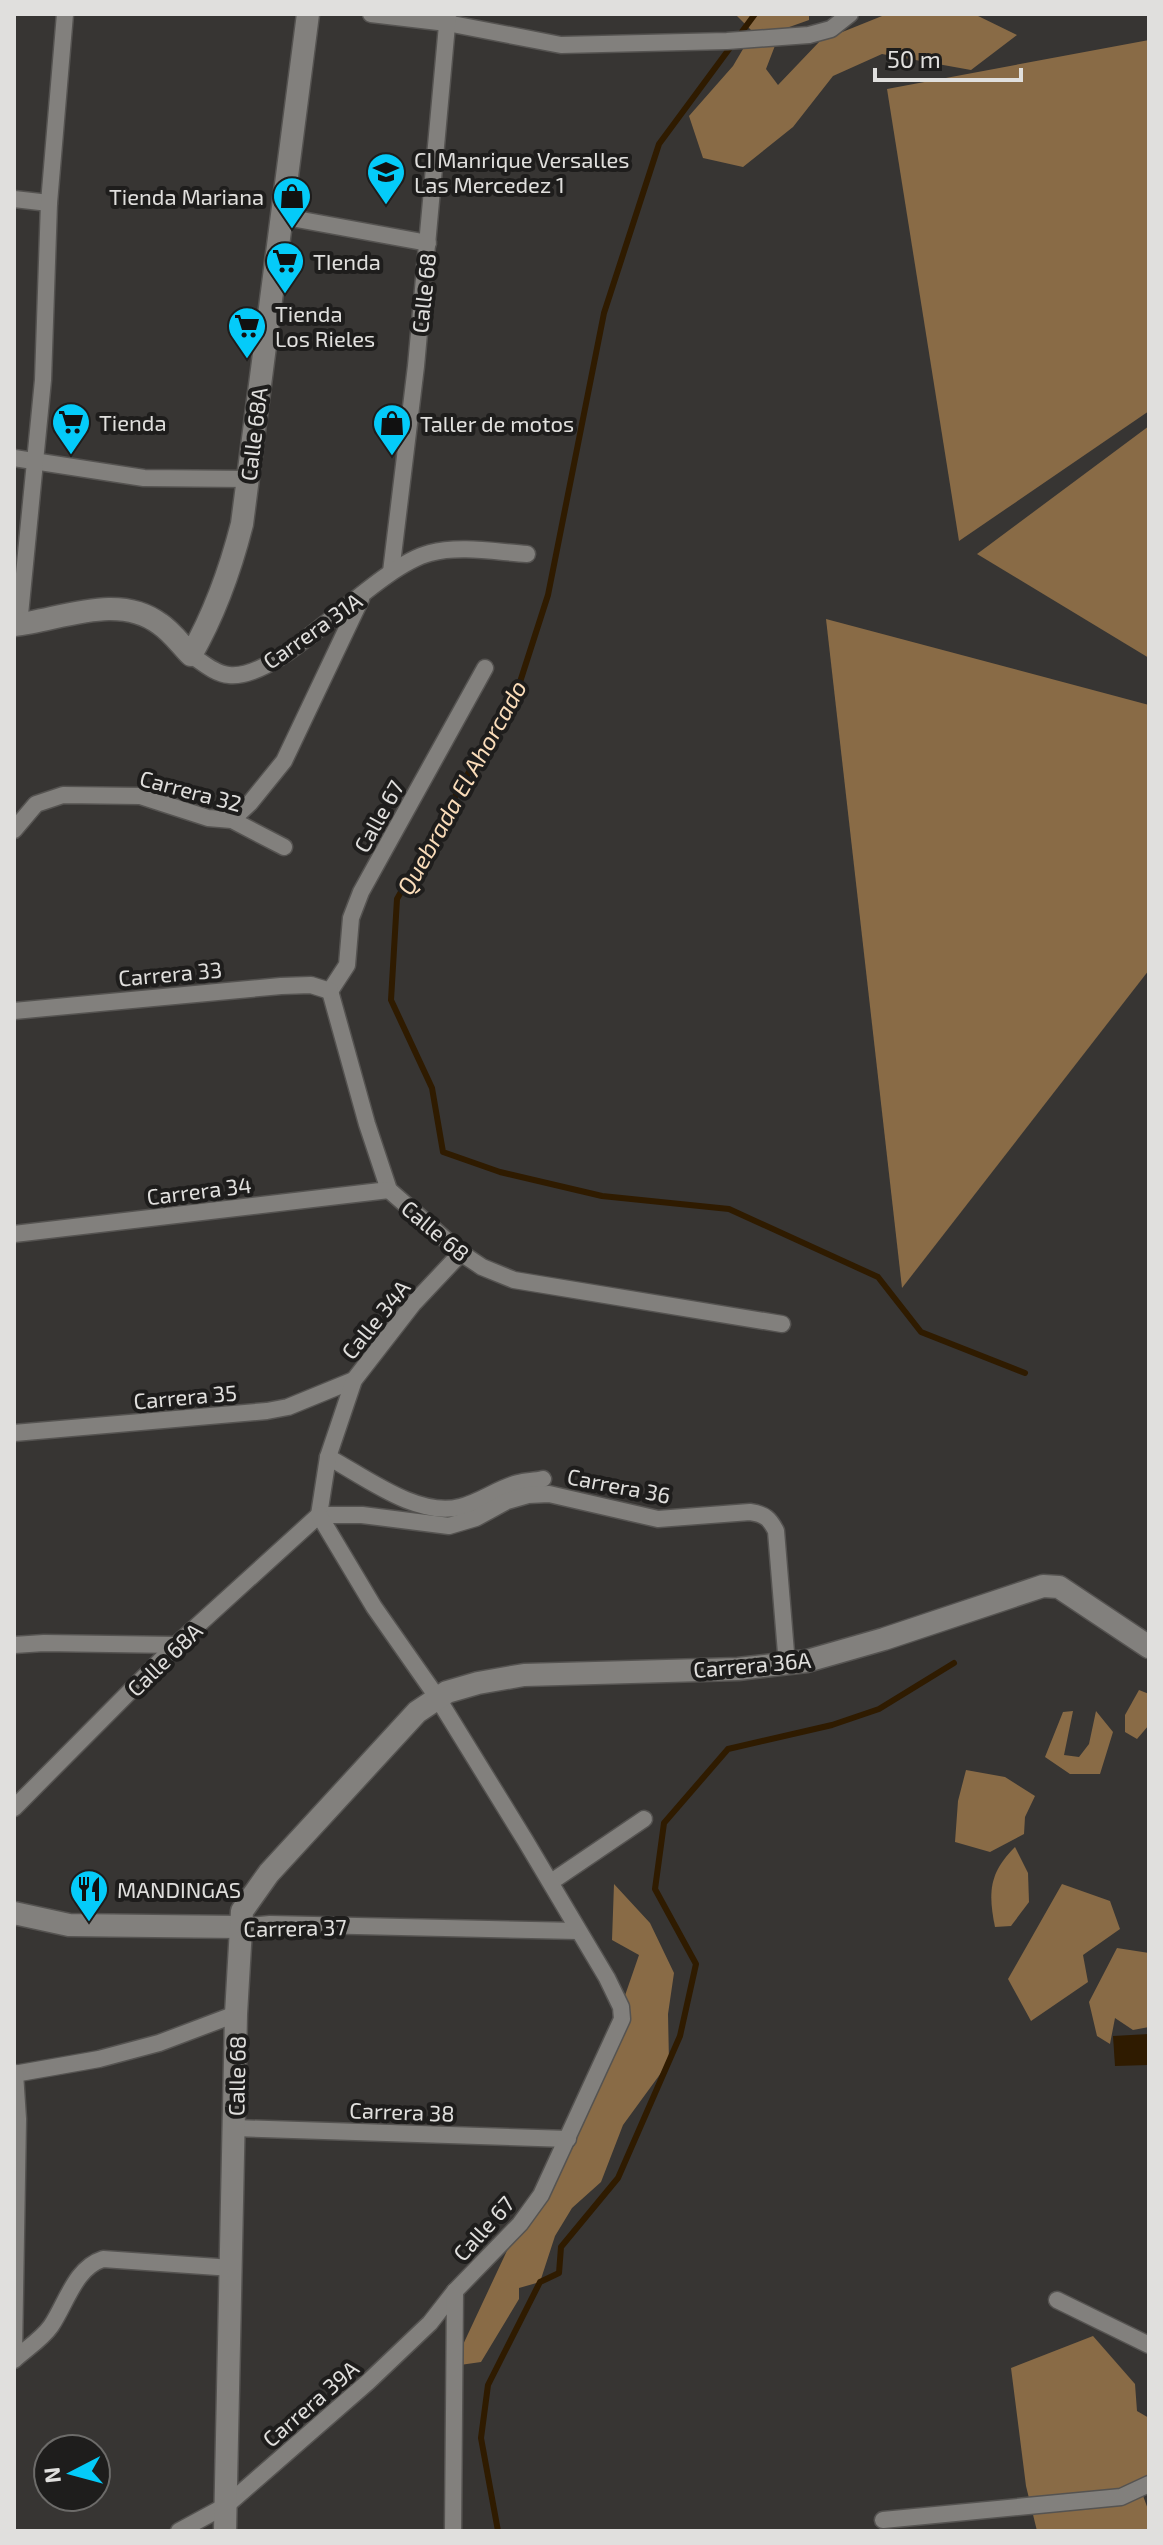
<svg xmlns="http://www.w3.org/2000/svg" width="1163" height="2545" font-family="'Exo 2',sans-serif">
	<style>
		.forest { fill: #896b46 }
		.water { fill: #2f1b00 }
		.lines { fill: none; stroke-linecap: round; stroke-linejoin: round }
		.stream { stroke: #2f1b00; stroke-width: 6 }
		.street-casing { stroke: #555351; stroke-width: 19 }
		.secondary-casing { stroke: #555351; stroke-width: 25 }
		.street { stroke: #82807d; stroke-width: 16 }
		.secondary { stroke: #82807d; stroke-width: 22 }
		.labels { text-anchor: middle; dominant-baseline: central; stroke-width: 8; stroke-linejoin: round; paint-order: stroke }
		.poi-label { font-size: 22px; fill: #e0dfdd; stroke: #1e1d1c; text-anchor: start }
		.street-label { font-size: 22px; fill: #e0dfdd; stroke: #1e1d1c }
		.water-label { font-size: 24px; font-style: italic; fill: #fadcb9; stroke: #1e1d1c }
	</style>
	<rect width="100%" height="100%" fill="#373533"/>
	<g class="forest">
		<polygon points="735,14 809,14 809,20 781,30 766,69 778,85 820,41 887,14 974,14 1017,35 971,70 882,54 833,76 793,127 743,167 703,158 689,116 733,66 753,32"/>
		<polygon points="1149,40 1149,411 959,541 887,89"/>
		<polygon points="1149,426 1149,658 977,554"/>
		<polygon points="826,619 1149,705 1149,970 902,1288"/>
		<polygon points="1139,1690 1149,1694 1149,1725 1137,1739 1125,1732 1125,1715"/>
		<polygon points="1073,1711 1064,1755 1079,1757 1089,1744 1096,1711 1113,1732 1100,1774 1070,1774 1045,1757 1063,1712"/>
		<polygon points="966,1770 1005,1777 1035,1796 1025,1817 1024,1834 990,1852 955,1842 958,1801"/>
		<path d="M 1015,1847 L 1028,1873 L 1029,1902 L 1011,1926 L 995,1927 C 988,1892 989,1873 1015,1847 Z"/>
		<polygon points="614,1884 650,1923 674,1973 668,2014 669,2062 623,2125 601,2182 572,2208 555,2236 540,2282 519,2288 519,2299 481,2362 453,2366 621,2007 639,1955 612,1940"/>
		<polygon points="1062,1884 1110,1901 1120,1929 1083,1955 1088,1982 1031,2021 1008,1979"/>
		<polygon points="1117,1948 1149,1953 1149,2027 1133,2030 1115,2018 1110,2044 1097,2036 1089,2002"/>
		<polygon points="1093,2336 1135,2384 1137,2411 1149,2418 1149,2493 1142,2493 1149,2512 1149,2531 1037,2531 1026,2486 1011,2368"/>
	</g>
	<polygon class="water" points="1149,2034 1149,2065 1115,2066 1113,2036"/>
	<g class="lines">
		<g class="stream">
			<polyline points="755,14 659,144 604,313 548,595 520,682 397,899 391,1000 432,1088 443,1152 500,1172 602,1196 729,1209 878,1277 921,1332 1025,1373"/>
			<polyline points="498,2531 481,2438 488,2385 540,2282 559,2273 561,2247 618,2178 680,2036 696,1964 655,1889 664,1823 728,1749 832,1725 879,1709 954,1663"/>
		</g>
		<g class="street-casing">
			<g id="street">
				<polyline points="371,14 447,23 561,45 727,41 809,35 831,29 850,14"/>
				<polyline points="14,199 49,203"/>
				<polyline points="280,216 428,243"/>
				<polyline points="14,458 144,478 247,479"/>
				<polyline points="391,572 416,366 448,14"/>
				<polyline points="19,625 43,380 49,203 65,14"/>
				<path d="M 191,655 C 202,662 215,674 229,675 C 282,681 372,568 430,553 C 460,545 496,552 527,554"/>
				<polyline points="232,820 250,803 284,761 361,599"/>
				<polyline points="14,830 36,804 63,795 140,796 208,818 232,820 284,847"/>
				<polyline points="330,991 367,1124 389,1190 461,1253 482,1267 514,1280 782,1324"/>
				<polyline points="330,991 347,965 351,918 361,892 485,668"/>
				<polyline points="14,1011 281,986 311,985 330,991"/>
				<polyline points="14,1234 389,1190"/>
				<polyline points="14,1433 267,1411 288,1407 354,1380"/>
				<path d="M 328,1457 C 365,1477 418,1518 460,1507 C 481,1502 498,1488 518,1483 C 526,1481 535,1481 543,1479"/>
				<path d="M 319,1515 L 362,1515 L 449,1526 L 476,1518 L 507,1501 L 528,1495 L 549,1494 L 658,1519 L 750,1512 C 765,1514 770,1519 776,1531 L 787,1665"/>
				<polyline points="319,1515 328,1457 354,1380 413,1304 461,1253"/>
				<polyline points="14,1645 44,1643 176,1645"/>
				<polyline points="14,1808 176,1645 319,1515"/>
				<polyline points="551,1882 644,1819"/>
				<polyline points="239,1927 270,1924 578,1931"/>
				<polyline points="14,2074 99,2059 159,2043 236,2014"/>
				<polyline points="235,2128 568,2139"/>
				<polyline points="1057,2300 1149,2345"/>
				<polyline points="14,2351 18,2119 15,2073"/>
				<path d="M 14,2360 C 26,2349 42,2339 51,2326 C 67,2302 75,2268 103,2259 L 232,2268"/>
				<polyline points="883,2520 1121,2497 1149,2484"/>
				<polyline points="179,2531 227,2505 368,2382 430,2323 455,2291 520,2224 541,2195 622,2019 621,2007 607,1978 525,1840 437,1697 374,1607 319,1515"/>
				<polyline points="453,2531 455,2291"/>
			</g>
		</g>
		<g class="secondary-casing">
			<g id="secondary">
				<path d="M 14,625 C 60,620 118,592 160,624 C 172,632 181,645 191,655 C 215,613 230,571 242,524 L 308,14"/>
				<polyline points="14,1913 69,1925 239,1927"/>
				<polyline points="225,2531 236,2014 242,1911 269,1873 417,1712 447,1692 478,1683 524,1675 738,1669 807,1661 884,1639 1043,1586 1059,1587 1149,1647"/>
			</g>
		</g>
		<use href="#street" class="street"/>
		<use href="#secondary" class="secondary"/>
	</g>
	<defs>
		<g id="school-pin" transform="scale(2)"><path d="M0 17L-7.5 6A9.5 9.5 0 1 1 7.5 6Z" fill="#04cbf9" stroke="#1e1d1c"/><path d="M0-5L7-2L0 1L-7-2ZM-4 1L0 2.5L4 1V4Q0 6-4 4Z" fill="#111"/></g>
		<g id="shop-pin" transform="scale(2)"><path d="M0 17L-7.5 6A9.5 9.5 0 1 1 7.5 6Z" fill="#04cbf9" stroke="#1e1d1c"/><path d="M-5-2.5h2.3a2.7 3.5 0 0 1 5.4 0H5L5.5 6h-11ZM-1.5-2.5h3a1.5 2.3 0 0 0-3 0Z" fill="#111"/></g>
		<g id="supermarket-pin" transform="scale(2)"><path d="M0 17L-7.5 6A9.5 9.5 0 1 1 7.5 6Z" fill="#04cbf9" stroke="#1e1d1c"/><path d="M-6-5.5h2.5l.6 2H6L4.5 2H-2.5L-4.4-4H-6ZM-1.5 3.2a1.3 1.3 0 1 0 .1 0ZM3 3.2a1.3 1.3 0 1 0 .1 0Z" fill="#111"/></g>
		<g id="restaurant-pin" transform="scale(2)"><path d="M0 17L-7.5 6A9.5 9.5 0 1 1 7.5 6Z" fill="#04cbf9" stroke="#1e1d1c"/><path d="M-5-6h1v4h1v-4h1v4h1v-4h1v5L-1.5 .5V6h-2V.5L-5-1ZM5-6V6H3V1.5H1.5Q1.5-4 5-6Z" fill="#111"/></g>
	</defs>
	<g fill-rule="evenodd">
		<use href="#school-pin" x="386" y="172"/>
		<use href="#shop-pin" x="292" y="196"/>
		<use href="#supermarket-pin" x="285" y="261"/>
		<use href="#supermarket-pin" x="247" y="326"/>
		<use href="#supermarket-pin" x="71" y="422"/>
		<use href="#shop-pin" x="392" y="423"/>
		<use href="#restaurant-pin" x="89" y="1889"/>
	</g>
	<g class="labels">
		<g class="poi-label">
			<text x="414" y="159">CI Manrique Versalles<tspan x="414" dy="25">Las Mercedez 1</tspan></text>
			<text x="264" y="196" text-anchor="end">Tienda Mariana</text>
			<text x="313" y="261">TIenda</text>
			<text x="275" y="313">Tienda<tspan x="275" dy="25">Los Rieles</tspan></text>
			<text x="99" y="422">Tienda</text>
			<text x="420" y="423">Taller de motos</text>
			<text x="117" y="1889">MANDINGAS</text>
		</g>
		<g class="street-label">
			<text transform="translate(423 293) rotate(-84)">Calle 68</text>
			<text transform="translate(253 434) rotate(-83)">Calle 68A</text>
			<text transform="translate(312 630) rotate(-35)">Carrera 31A</text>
			<text transform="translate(191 790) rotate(15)">Carrera 32</text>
			<text transform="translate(378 816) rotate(-61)">Calle 67</text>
			<text transform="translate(170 973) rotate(-5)">Carrera 33</text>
			<text transform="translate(199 1190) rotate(-7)">Carrera 34</text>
			<text transform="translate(436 1230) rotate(40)">Calle 68</text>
			<text transform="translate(375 1319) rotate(-51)">Calle 34A</text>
			<text transform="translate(185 1396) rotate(-5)">Carrera 35</text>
			<text transform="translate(619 1485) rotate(11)">Carrera 36</text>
			<text transform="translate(164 1659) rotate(-44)">Calle 68A</text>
			<text transform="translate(752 1664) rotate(-5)">Carrera 36A</text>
			<text transform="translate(295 1927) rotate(-1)">Carrera 37</text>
			<text transform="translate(236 2076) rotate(-89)">Calle 68</text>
			<text transform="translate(402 2111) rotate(2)">Carrera 38</text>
			<text transform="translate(483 2228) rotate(-48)">Calle 67</text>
			<text transform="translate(310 2403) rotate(-41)">Carrera 39A</text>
		</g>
		<g class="water-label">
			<text transform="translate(461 787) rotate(-61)">Quebrada El Ahorcado</text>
		</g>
	</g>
	<rect width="1163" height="2545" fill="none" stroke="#e0dfdd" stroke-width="32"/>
	<g transform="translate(72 2473) rotate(264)"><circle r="38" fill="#1e1d1c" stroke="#6c6b69" stroke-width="2"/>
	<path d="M0-6L14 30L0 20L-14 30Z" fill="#04cbf9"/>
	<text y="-12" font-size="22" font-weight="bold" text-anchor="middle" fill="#e0dfdd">N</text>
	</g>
	<path d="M875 68v12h146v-12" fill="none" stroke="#e0dfdd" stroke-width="4"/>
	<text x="887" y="68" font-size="24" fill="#e0dfdd" stroke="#1e1d1c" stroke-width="6" paint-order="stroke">50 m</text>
</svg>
